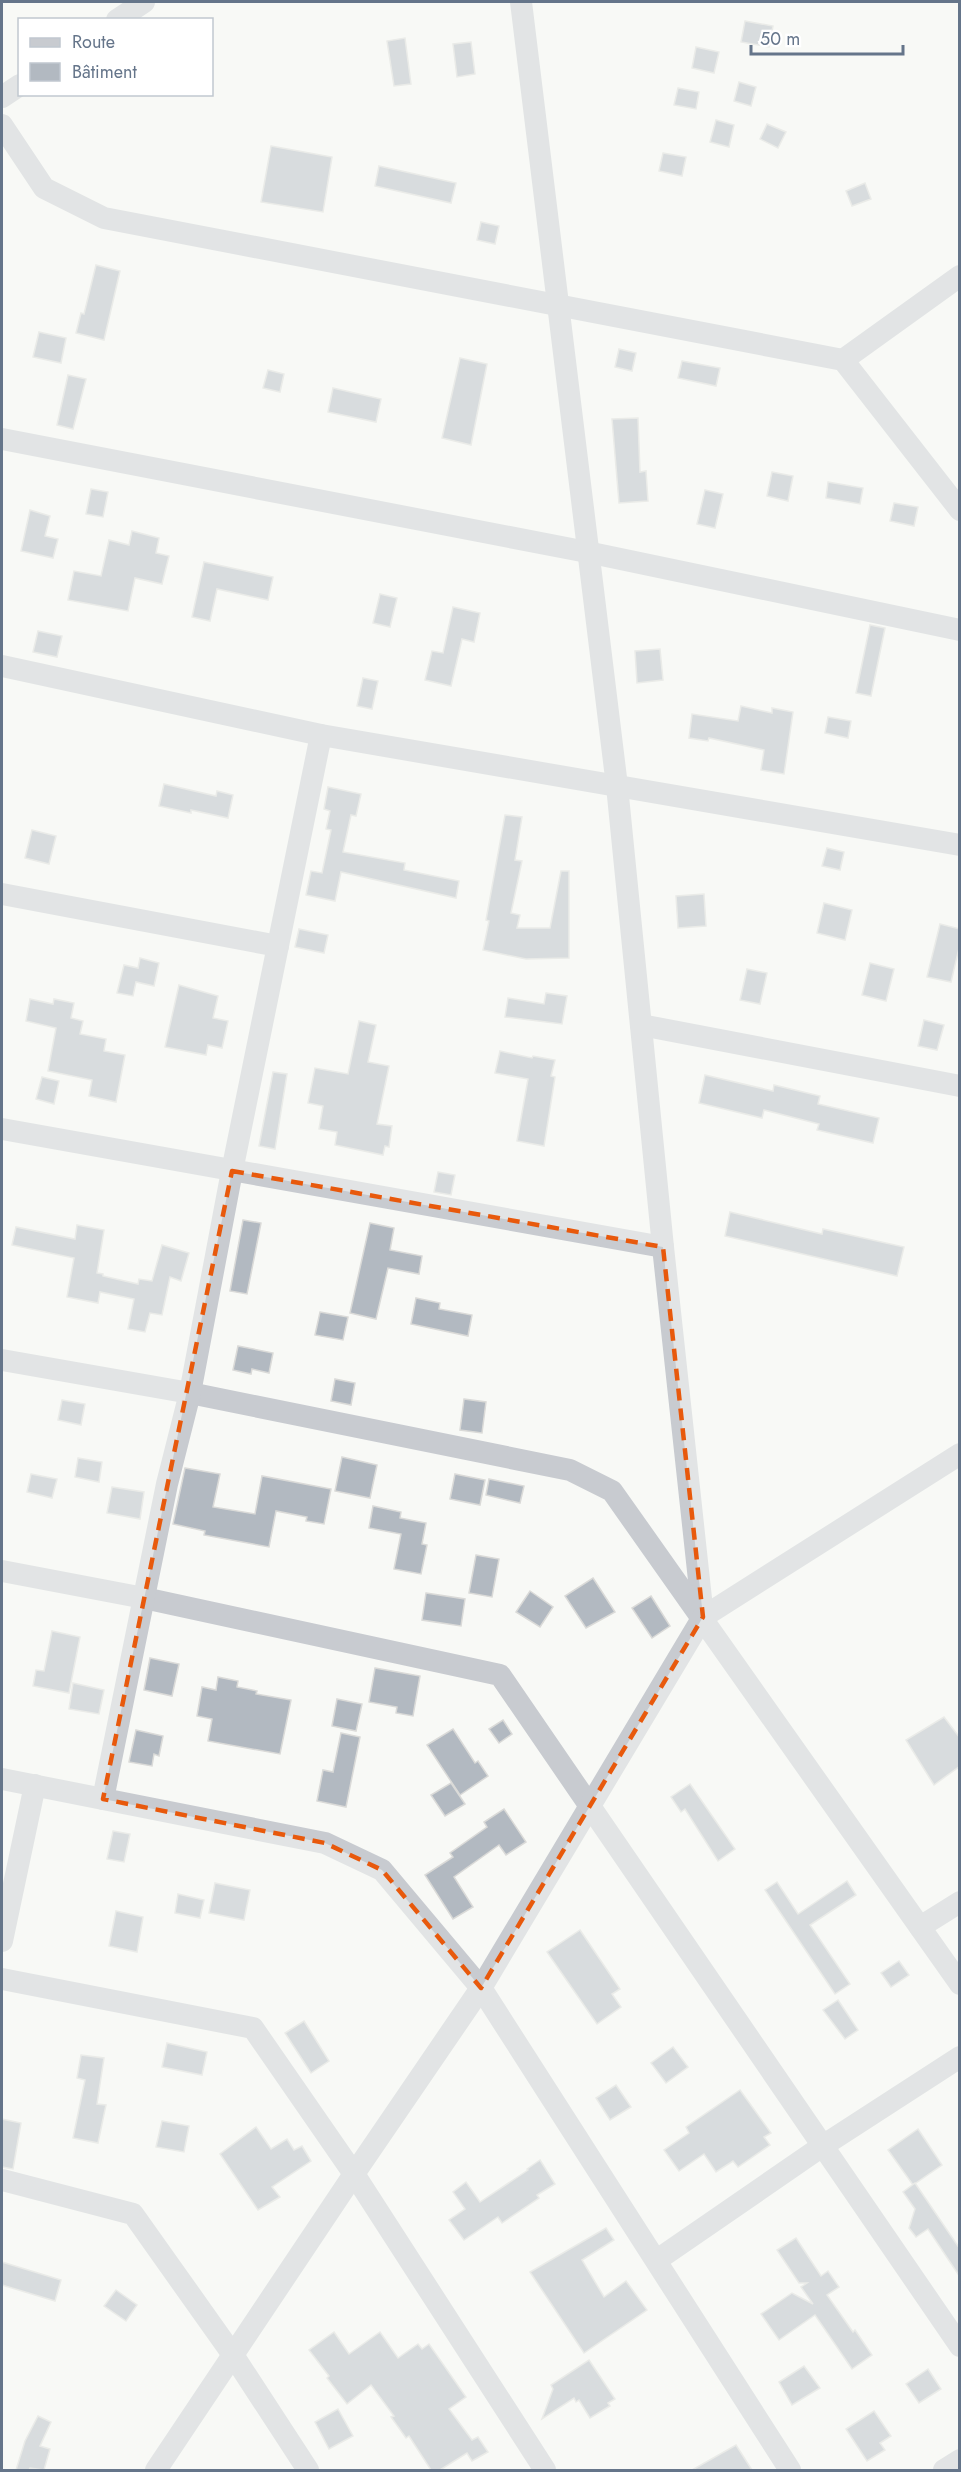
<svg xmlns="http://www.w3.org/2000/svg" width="961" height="2472" font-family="Jost,sans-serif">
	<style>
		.building { fill: #b2b9c1; stroke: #dadad8; stroke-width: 1.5 }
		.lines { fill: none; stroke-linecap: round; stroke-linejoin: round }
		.minor { stroke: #c8cbd0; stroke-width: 22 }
		.marked { fill: none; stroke: #e8590c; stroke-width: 4.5; stroke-dasharray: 12 8; stroke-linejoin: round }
	</style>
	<rect width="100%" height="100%" fill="#f8f9f6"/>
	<g class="building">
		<polygon points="745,21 773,26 769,47 741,42"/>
		<polygon points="405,38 411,84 394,86 387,41"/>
		<polygon points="471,42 475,74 457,77 453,44"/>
		<polygon points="696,47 719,52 714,73 692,68"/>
		<polygon points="739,82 756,87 751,106 734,101"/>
		<polygon points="678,88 699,92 696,109 674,105"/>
		<polygon points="716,120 734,125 729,147 710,142"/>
		<polygon points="767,124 786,132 778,148 760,139"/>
		<polygon points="271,146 332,157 323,212 261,202"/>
		<polygon points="663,153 686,157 682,176 659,171"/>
		<polygon points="379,166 456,183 451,203 375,186"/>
		<polygon points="865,183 871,199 852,206 846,191"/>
		<polygon points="481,222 499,226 495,244 477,240"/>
		<polygon points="96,265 120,271 104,340 76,333 81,313 84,314"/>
		<polygon points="39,332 66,338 61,363 33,357"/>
		<polygon points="619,349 636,353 632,371 615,367"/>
		<polygon points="460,358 487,364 471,445 442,438"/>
		<polygon points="682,361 720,368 716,386 678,378"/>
		<polygon points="268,370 284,374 280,392 263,388"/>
		<polygon points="68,375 86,379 73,429 57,425"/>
		<polygon points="333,388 381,399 376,422 328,412"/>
		<polygon points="638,418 640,472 646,471 648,501 619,503 612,419"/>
		<polygon points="772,472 793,476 788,501 767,496"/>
		<polygon points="828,482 863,488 860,504 826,498"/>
		<polygon points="91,489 108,492 103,517 86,514"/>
		<polygon points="705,490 723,494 715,528 697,524"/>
		<polygon points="894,503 918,507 914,526 890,521"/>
		<polygon points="30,510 50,516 45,536 58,539 53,558 21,551"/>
		<polygon points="132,531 159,538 156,553 169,556 162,584 135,578 128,611 68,600 74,571 101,576 109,540 129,545"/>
		<polygon points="204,562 273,577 268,600 217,589 210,621 192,617"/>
		<polygon points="380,594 397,598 390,627 373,623"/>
		<polygon points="453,607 480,613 474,642 462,639 451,686 425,680 432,651 443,653"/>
		<polygon points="870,625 885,628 871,696 856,693"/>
		<polygon points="38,631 62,636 57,657 33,652"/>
		<polygon points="660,649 663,680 637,683 635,651"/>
		<polygon points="363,678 378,681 372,709 357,706"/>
		<polygon points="741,706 772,713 772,708 793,712 784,774 761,770 764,750 709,738 708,741 689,738 692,714 738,721"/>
		<polygon points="828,717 851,721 848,738 825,733"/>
		<polygon points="164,784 216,796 217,791 233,795 228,818 191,810 191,813 159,806"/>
		<polygon points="328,787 361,794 356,816 351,815 343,852 405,863 404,870 459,881 456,898 341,872 335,901 306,895 311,871 322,873 331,830 326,829 330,811 324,809"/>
		<polygon points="505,815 522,817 515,860 522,861 511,913 520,915 517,928 550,928 561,871 569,871 569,958 526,959 483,950 489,921 486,920"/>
		<polygon points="32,830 56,836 49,864 25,858"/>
		<polygon points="827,848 844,852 840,870 822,866"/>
		<polygon points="704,894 706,926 678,928 676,896"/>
		<polygon points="824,903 852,910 845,940 817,933"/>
		<polygon points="940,924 960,929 960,944 951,982 927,977"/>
		<polygon points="299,929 328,935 324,953 295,947"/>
		<polygon points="140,958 159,963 154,986 136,982 133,996 117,993 124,965 138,968"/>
		<polygon points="870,963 894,969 886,1001 862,995"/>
		<polygon points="747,969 767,973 760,1004 740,1000"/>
		<polygon points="179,985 218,996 213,1018 228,1021 222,1048 208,1045 206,1055 165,1047"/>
		<polygon points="546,993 567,996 562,1024 505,1017 508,998 544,1004"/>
		<polygon points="30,999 53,1004 54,999 74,1003 71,1018 83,1021 80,1034 106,1039 104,1051 125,1055 116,1102 89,1096 92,1080 48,1071 56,1028 26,1021"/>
		<polygon points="924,1020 944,1025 937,1050 918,1046"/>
		<polygon points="359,1021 376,1025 368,1062 389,1066 377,1124 392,1126 389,1147 385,1146 383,1155 335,1145 337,1132 319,1129 323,1106 308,1103 315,1068 348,1074"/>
		<polygon points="500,1051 532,1058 533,1056 555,1060 551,1076 555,1077 544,1146 517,1141 528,1079 495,1073"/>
		<polygon points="273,1072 287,1074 275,1149 259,1146"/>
		<polygon points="705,1075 773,1091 774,1085 820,1096 818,1104 879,1118 873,1143 817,1130 819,1124 764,1110 762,1118 699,1103"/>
		<polygon points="42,1077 59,1081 54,1104 36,1099"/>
		<polygon points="438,1172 455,1175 451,1195 434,1192"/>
		<polygon points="730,1212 822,1234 823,1229 904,1247 897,1276 725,1236"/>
		<polygon points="243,1220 261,1223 247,1294 230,1291"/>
		<polygon points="370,1223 394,1228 390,1250 422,1256 419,1274 388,1268 376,1319 350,1313"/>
		<polygon points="77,1225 104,1230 97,1273 103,1274 103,1276 138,1284 139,1279 152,1281 162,1245 189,1253 181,1281 170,1277 162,1315 150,1313 145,1332 128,1329 134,1299 100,1292 98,1303 67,1297 74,1258 12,1245 16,1227 75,1239"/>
		<polygon points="416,1298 440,1303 439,1309 472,1315 468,1336 411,1324"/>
		<polygon points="320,1312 348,1317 343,1340 315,1335"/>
		<polygon points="238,1346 273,1353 269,1373 252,1369 251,1374 233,1370"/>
		<polygon points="335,1379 355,1383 351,1405 331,1401"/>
		<polygon points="464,1399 486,1402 482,1433 460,1430"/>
		<polygon points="62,1400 85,1404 81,1425 58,1420"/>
		<polygon points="342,1457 377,1465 370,1498 335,1491"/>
		<polygon points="78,1458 102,1462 99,1482 75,1477"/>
		<polygon points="185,1468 220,1474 213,1507 255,1514 262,1476 331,1489 324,1524 306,1521 307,1517 276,1511 269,1547 204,1535 205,1531 173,1524"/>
		<polygon points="31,1474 57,1479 52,1498 27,1492"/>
		<polygon points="455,1474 485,1480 480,1505 450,1499"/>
		<polygon points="489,1479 524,1486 520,1503 486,1495"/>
		<polygon points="112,1487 144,1492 140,1519 107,1513"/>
		<polygon points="373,1506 401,1512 400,1518 426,1523 422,1544 427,1545 421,1574 394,1569 401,1534 369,1528"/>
		<polygon points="476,1555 499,1559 492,1597 469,1593"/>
		<polygon points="593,1578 615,1612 586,1628 565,1596"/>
		<polygon points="530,1591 553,1607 540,1627 516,1612"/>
		<polygon points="426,1593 465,1599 461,1626 422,1620"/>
		<polygon points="651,1596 670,1626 652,1638 632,1608"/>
		<polygon points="52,1631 80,1637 69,1693 33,1686 36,1670 44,1671"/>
		<polygon points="150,1658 179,1664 172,1696 144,1690"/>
		<polygon points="375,1668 420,1676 413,1716 396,1713 397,1707 369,1702"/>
		<polygon points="218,1677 238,1681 237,1687 257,1691 256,1694 291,1700 280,1754 208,1741 212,1719 197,1716 202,1687 216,1690"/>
		<polygon points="73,1683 104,1690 99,1714 69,1709"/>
		<polygon points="337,1699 362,1704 356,1731 332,1726"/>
		<polygon points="944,1717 960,1738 960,1766 934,1785 906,1740"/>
		<polygon points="503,1720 512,1734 499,1743 489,1729"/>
		<polygon points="453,1729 475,1763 478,1761 488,1776 460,1795 427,1745"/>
		<polygon points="136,1730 163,1736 159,1756 154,1754 152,1766 129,1762"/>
		<polygon points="341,1733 360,1737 346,1807 317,1801 323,1770 333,1772"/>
		<polygon points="451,1783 465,1804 445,1816 431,1795"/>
		<polygon points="690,1784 735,1849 718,1861 685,1809 681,1812 671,1797"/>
		<polygon points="504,1809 526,1842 506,1855 499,1845 454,1877 473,1907 453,1919 425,1875 453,1857 450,1853 487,1827 484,1822"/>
		<polygon points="113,1831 130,1834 124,1862 107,1859"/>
		<polygon points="847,1881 856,1895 810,1925 850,1984 835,1994 765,1890 777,1882 798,1914"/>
		<polygon points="215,1883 250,1890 244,1920 209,1913"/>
		<polygon points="178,1894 204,1900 200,1918 175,1913"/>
		<polygon points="116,1911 143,1917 137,1952 109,1946"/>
		<polygon points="580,1930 620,1989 612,1994 621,2007 597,2024 547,1952"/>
		<polygon points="899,1961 909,1975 891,1987 881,1973"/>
		<polygon points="838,2000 858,2030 845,2039 823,2010"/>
		<polygon points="304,2021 329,2061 311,2073 285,2033"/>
		<polygon points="167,2043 207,2052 202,2075 162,2067"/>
		<polygon points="673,2047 688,2067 666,2083 651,2063"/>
		<polygon points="81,2055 104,2058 97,2104 106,2105 98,2143 73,2138 85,2080 77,2078"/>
		<polygon points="616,2085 631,2107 610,2120 596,2098"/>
		<polygon points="740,2090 771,2133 764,2137 770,2145 738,2167 733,2161 716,2172 704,2154 679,2171 664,2150 689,2133 686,2127"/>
		<polygon points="2,2119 21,2123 13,2169 2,2167"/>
		<polygon points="162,2121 189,2126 184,2152 156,2147"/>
		<polygon points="256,2127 271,2149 287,2139 294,2150 302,2146 311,2161 272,2187 280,2197 258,2210 220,2154"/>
		<polygon points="918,2129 942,2165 913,2185 888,2150"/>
		<polygon points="540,2160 555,2184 537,2195 539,2198 502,2223 498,2217 464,2240 449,2220 465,2209 453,2192 466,2182 480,2202 528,2170 527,2169"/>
		<polygon points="915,2183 960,2249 960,2277 928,2229 916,2237 909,2228 915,2209 903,2192"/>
		<polygon points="606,2228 614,2240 582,2260 604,2297 626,2281 647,2310 584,2353 530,2272"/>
		<polygon points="796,2238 821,2276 828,2271 839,2287 827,2295 853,2332 855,2330 872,2355 852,2369 815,2315 779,2340 761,2314 792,2293 813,2304 801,2287 807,2283 799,2283 777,2250"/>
		<polygon points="2,2262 61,2280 55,2301 2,2285"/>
		<polygon points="116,2290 137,2305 126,2321 104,2306"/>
		<polygon points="334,2332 349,2354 380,2332 398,2358 418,2344 422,2349 429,2344 466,2397 449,2409 472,2440 478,2437 488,2452 472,2461 467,2453 440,2470 431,2470 409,2436 406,2438 391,2417 394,2416 371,2385 347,2404 327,2378 329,2376 309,2350"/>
		<polygon points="589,2360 615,2399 608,2403 610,2406 590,2418 579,2400 576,2402 574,2398 542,2419 553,2389 551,2385"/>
		<polygon points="804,2366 820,2388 792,2405 779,2382"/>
		<polygon points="928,2369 941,2389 919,2403 906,2384"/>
		<polygon points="338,2409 353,2436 329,2449 315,2422"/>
		<polygon points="874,2411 891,2436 880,2443 885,2450 867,2461 846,2429"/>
		<polygon points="38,2416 51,2422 40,2446 50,2449 44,2470 30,2468 29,2470 16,2470 25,2441"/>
		<polygon points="736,2445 752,2470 692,2470"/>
	</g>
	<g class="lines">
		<g class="minor">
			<polyline points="521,2 617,786 663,1247 703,1617"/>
			<polyline points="117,20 144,2"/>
			<polyline points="2,97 20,85"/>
			<polyline points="2,125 44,188 104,218 843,360 960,510"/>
			<polyline points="843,360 960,276"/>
			<polyline points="2,439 587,552 960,630"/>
			<polyline points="2,666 321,735 960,845"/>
			<polyline points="2,894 278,946"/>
			<polyline points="641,1025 960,1086"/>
			<polyline points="2,1129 663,1247"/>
			<polyline points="2,1360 190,1393 570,1470 612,1491 960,1984"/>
			<polyline points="2,1571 144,1598 500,1675 960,2346"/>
			<polyline points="2,1779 325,1843 382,1870 481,1988 790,2470"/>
			<polyline points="103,1799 167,1484 190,1393 232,1171 321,735"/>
			<polyline points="920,1927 960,1902"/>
			<polyline points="2,1941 35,1785"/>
			<polyline points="2,1979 253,2028 354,2174 545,2470"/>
			<polyline points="2,2180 133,2214 233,2355 308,2470"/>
			<polyline points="657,2260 821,2147 960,2057"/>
			<polyline points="156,2470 354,2174 481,1988 703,1617 960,1454"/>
			<polyline points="944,2470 960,2460"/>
		</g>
	</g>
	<path d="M0 0H961V2472H0ZM 232,1171 L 663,1247 L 703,1617 L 481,1988 L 382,1870 L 325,1843 L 103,1799 Z" fill="#f8f9f6" fill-opacity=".55" fill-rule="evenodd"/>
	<path class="marked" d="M 232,1171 L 663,1247 L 703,1617 L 481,1988 L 382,1870 L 325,1843 L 103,1799 Z"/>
	<rect width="961" height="2472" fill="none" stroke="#65758a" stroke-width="6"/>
	<rect x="18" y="18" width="195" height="78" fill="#ffffff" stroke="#c1c8d0" stroke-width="1.5"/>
	<rect x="30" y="38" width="30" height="9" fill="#c8cbd0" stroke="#c1c8d0" stroke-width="1.5"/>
	<text x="72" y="48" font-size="18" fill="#65758a">Route</text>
	<rect x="30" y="63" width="30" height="18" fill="#b2b9c1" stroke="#c1c8d0" stroke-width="1.5"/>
	<text x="72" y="78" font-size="18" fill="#65758a">Bâtiment</text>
	<path d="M751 45v9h152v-9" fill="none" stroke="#65758a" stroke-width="3"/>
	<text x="760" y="45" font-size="18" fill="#65758a" stroke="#ffffff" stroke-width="4.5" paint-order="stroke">50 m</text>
</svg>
